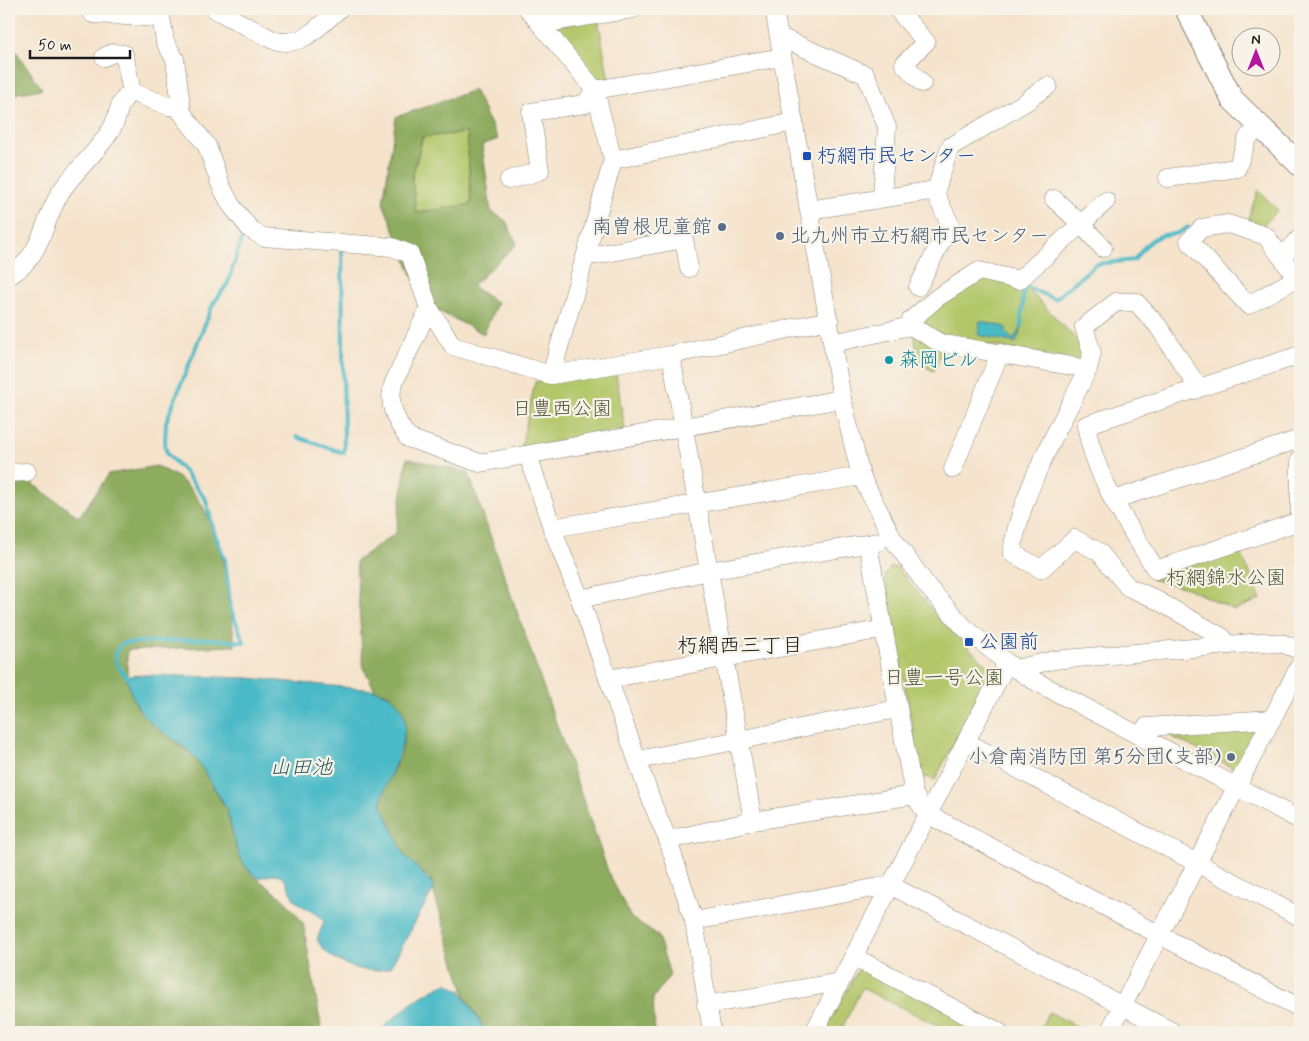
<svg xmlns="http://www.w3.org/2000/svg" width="1309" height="1041" font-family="Mynerve,'Klee One',sans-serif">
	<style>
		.green { fill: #b3c76b; stroke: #687244 }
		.forest { fill: #8eac5f; stroke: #55643e; fill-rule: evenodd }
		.water { fill: #4cbac7; stroke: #346b72 }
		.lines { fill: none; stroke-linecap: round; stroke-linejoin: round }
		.stream { stroke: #4cbac7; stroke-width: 4 }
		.minor-casing { stroke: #888074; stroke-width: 19 }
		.major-casing { stroke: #888074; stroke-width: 24 }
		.minor { stroke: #fff; stroke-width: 18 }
		.major { stroke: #fff; stroke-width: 22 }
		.transit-dot { fill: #1a4fb4; stroke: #f7f3e8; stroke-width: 2 }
		.service-dot { fill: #5c6f8a; stroke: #f7f3e8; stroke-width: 2 }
		.culture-dot { fill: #0f9aa8; stroke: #f7f3e8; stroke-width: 2 }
		.labels { text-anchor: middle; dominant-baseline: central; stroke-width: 4.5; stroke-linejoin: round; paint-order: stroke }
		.transit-label { font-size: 20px; fill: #164399; stroke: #f7f3e8; text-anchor: start }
		.service-label { font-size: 20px; fill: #4e5e75; stroke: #f7f3e8; text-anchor: end }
		.culture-label { font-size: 20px; fill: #0d838f; stroke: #f7f3e8; text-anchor: start }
		.park-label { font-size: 20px; fill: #515838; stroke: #f7f3e8 }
		.neighbourhood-label { font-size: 21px; fill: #1c1c1c; stroke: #f7f3e8 }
		.water-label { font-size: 21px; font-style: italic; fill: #2f5b60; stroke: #f7f3e8 }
	</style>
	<rect width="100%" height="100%" fill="#f7f3e8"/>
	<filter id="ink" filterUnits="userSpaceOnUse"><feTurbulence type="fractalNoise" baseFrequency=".02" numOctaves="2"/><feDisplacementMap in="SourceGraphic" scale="10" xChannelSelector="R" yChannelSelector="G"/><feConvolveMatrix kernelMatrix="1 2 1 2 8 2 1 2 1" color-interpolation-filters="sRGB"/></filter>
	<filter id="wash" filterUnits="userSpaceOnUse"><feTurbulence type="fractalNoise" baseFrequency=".0096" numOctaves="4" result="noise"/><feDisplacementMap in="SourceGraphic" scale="20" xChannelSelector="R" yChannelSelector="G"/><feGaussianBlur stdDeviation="1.12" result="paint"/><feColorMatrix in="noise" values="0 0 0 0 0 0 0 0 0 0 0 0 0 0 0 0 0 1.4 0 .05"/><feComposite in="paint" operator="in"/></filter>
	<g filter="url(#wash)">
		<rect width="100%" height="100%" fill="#f5e3cc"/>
		<g class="green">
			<polygon points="598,19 609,81 593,84 554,34 558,26"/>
			<polygon points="467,133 471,204 416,214 412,178 423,136"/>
			<polygon points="1258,190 1278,210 1261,227 1248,219"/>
			<polygon points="978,275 1022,283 1079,342 1082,354 1081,361 947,338 917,319"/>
			<polygon points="913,331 943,349 934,371 919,364"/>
			<polygon points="615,368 625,429 521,448 535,382"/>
			<polygon points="1239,548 1261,599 1234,610 1187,588 1151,579"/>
			<polygon points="891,567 898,568 941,621 991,669 935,780 926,777 922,781 885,576"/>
			<polygon points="1258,725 1260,729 1239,771 1165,733"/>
			<polygon points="860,966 989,1032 951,1032 862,988 840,1032 825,1032"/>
			<polygon points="1049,1012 1088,1032 1038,1032"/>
		</g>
		<g class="forest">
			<polygon points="9,41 42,89 18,93 9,99"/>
			<path d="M 474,90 L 498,139 L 482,145 L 491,211 L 506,221 L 517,244 L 472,286 L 497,303 L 484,334 L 424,304 L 383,203 L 396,117 ZM 467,133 L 471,204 L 416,213 L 412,178 L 422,137 Z"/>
			<path d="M 407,458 L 468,472 L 609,874 L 631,918 L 658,936 L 670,975 L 653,998 L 655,1032 L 486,1032 L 465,996 L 433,890 C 434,876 420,873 411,864 C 398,849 393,827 383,810 C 376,785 406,762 403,736 C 402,722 394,707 390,695 L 375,690 L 363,667 L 356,561 L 396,533 Z"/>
			<path d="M 157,466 C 165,471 174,474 181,480 C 223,513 229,597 235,646 L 127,650 L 127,680 L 137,707 L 155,728 L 188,751 L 198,762 L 227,810 L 236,848 L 243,863 L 251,874 L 283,898 L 303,923 L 322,1032 L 9,1032 L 9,476 L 24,478 L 79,517 L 109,474 Z"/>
		</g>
		<g class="water">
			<polygon points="980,321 1006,327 1006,333 1013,340 1022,327 1016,343 978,335"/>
			<path d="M 145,675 L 248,678 L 375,690 C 435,709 388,767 381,803 L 404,855 L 433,884 L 433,890 L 391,966 C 370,979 326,962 317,939 L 324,922 C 317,911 305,910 296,901 C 286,891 293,882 276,874 L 259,878 C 234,864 235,835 227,811 C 224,802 217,793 212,784 C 204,773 198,759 187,750 C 156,724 139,724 127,680 L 129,676 Z"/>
			<path d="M 447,983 L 461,991 L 486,1032 L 378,1032 C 399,1014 420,993 447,983 Z"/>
		</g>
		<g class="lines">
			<g class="stream">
				<path d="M 1021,327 L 1024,286 L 1055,299 L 1096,264 L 1134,260 C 1141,252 1147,241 1158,237 C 1171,231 1172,239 1188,227"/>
				<polyline points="297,437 344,453 342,248"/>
				<path d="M 128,678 C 117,667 108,655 123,643 L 209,639 L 244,642 L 231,610 L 225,560 L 214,532 L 206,500 L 184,471 L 167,454 L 165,444 L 166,422 L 213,304 L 228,283 L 244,232"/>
			</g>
		</g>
	</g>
	<g filter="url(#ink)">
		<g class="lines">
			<g class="minor-casing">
				<g id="minor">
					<polyline points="92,9 93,14 161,18"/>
					<polyline points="160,9 165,42 175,59 182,113 207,146 221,186 231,205 250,229 263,237 392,247 410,254 429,308 453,346 551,375 671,355 829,320"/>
					<path d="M 214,9 L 273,40 C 302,49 319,26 339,9"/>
					<polyline points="528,9 595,90 613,160 551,375"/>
					<polyline points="774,9 842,399 861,476 893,539 927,586 964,627 1007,663 1033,680 1300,820"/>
					<polyline points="897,9 926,42 904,64 922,83"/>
					<polyline points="540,24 633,9"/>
					<polyline points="780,37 866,75 887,127 882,197"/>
					<polyline points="104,57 113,53 124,54 132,92"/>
					<polyline points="613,160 794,122"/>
					<polyline points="1168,178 1237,168 1248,137 1261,128"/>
					<polyline points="509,180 540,171 531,112 585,104 595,90 782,57"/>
					<polyline points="1054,199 1081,224 1106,201"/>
					<polyline points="809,210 936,190"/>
					<polyline points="1283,256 1300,238"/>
					<polyline points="585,257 684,239 689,268"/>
					<path d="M 9,276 C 43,256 42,223 60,193 C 74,171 104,146 114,124 C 120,111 118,101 132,92 L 168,106 L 181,107"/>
					<polyline points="1297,278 1248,305 1189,241 1202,228 1228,224 1266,236 1300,283"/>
					<polyline points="918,287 950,224 937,197 936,190 950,147 1029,100 1031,97 1048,86"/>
					<path d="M 429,308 L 394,382 C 386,403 396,421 408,438 L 480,463 L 842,399"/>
					<polyline points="911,326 911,320 938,297 979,271 1019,280 1081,224 1103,248"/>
					<path d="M 833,343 L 911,326 L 940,343 L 1088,369 C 1062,423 1019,494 1012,553 L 1041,569 L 1075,539 L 1099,552 L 1128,587 L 1151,597 L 1222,637 L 1228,645"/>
					<polyline points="671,355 753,821"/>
					<polyline points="1088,369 1092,353 1084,327 1116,302 1136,302 1158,326 1194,381 1195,390"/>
					<polyline points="528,455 552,528 580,599 653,805 668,840 694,921 712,1032"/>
					<polyline points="1300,460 1300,526"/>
					<polyline points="953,469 1000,353"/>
					<polyline points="9,473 27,472"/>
					<polyline points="1113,500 1300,439"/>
					<path d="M 1300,521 L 1156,570 C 1128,524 1095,479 1086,425 L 1300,355"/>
					<polyline points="552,528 861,476"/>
					<polyline points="868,544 914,795 927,814 1300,1008"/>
					<polyline points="580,599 709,571 878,542"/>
					<polyline points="1016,669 1054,660 1263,642 1284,644 1300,650"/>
					<polyline points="608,679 884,629"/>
					<polyline points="1141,736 1146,727 1272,719"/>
					<polyline points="966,742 1300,917"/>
					<polyline points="638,760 897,709"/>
					<polyline points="668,840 753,821 914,795"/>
					<polyline points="694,921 890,885 1173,1032"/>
					<polyline points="854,957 999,1032"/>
					<polyline points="706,1005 840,982"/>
					<polyline points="814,1032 1007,663"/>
					<polyline points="1109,1032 1300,665"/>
				</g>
			</g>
			<g class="major-casing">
				<polyline id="major" points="1186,9 1232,99 1300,165"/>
			</g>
			<use href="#minor" class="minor"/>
			<use href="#major" class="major"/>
		</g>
	</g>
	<g class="transit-dot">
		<rect x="802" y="151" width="10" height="10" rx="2.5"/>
		<rect x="964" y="637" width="10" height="10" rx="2.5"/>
	</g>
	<g class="service-dot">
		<circle cx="722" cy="227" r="5"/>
		<circle cx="780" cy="236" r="5"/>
		<circle cx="1231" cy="757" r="5"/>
	</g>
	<circle class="culture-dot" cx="889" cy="360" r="5"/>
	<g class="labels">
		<g class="transit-label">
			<text x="817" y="156">朽網市民センター</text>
			<text x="979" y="642">公園前</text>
		</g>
		<g class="service-label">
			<text x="712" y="227">南曽根児童館</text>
			<text x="790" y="236" text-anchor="start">北九州市立朽網市民センター</text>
			<text x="1221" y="757">小倉南消防団 第5分団(支部)</text>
		</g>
		<g class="culture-label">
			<text x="899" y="360">森岡ビル</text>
		</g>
		<g class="park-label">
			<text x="562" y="409">日豊西公園</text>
			<text x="1226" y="578">朽網錦水公園</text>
			<text x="944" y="678">日豊一号公園</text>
		</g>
		<g class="neighbourhood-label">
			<text x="740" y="646">朽網西三丁目</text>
		</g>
		<g class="water-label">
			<text x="301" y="768">山田池</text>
		</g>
	</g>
	<rect width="1309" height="1041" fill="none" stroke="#f7f3e8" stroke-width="30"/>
	<g transform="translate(1256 52)"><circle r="24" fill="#f7f3e8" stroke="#9f9d96"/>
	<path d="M0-4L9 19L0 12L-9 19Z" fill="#b5179e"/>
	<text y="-8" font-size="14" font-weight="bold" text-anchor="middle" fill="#1c1c1c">N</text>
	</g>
	<path d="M30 50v8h100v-8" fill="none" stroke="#1c1c1c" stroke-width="2.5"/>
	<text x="38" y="50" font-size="15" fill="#1c1c1c" stroke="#f7f3e8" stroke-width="4" paint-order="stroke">50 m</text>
</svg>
